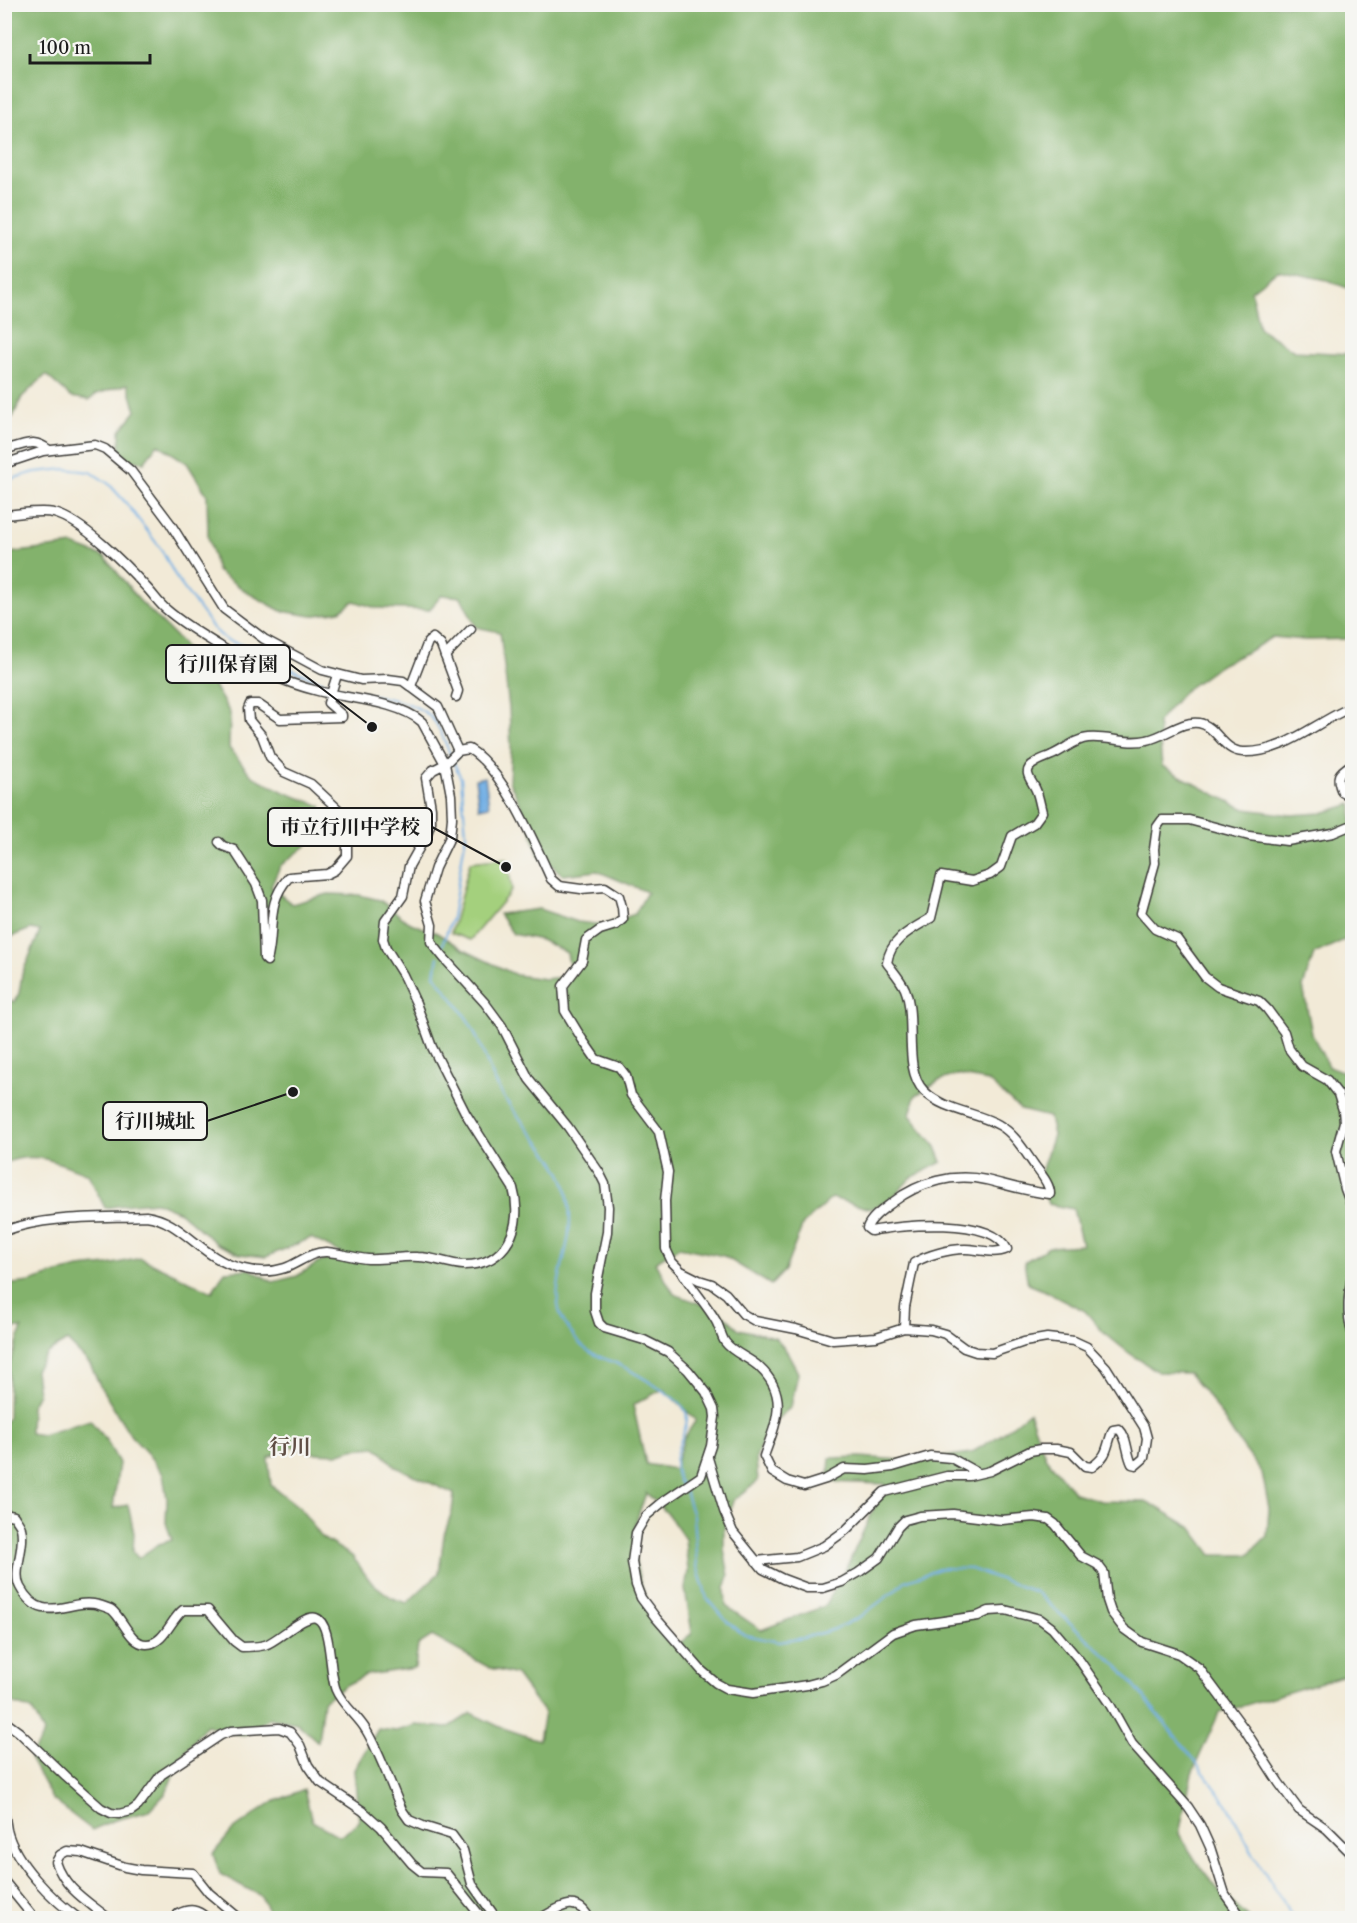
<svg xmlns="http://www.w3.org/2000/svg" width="1357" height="1923" font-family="'Libre Caslon Text','Noto Serif JP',serif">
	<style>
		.green { fill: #a4d07d; stroke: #60764c; stroke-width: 1.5 }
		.forest { fill: #83b26c; stroke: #506744; stroke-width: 1.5; fill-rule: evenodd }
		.water { fill: #72afe4; stroke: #476680; stroke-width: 1.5 }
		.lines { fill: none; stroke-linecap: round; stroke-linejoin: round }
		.stream { stroke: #72afe4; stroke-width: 2 }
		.minor-casing { stroke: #3c3b38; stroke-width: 11 }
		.minor { stroke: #fff; stroke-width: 8 }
		.labels { text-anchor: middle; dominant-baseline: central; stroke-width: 4.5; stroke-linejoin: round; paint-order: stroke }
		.quarter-label { font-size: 21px; font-weight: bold; fill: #5f4e45; stroke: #f6f6f2 }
		.leader { fill: none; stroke: #1c1c1c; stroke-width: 2 }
		.callout-dot { fill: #1c1c1c; stroke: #f6f6f2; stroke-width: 2 }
		.callout { fill: #f6f6f2; stroke: #1c1c1c; stroke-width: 2 }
		.callout-label { font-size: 20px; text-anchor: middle; font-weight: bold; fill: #1c1c1c }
	</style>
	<rect width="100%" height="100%" fill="#f6f6f2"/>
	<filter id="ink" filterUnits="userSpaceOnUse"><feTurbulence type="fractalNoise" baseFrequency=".0167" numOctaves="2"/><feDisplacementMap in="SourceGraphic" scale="12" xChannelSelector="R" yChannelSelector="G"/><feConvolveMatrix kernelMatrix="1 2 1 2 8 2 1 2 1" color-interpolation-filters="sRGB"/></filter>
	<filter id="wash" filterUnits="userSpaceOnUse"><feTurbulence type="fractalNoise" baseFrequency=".008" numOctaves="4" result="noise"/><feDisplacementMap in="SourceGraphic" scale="24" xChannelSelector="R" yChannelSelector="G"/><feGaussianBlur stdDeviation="1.35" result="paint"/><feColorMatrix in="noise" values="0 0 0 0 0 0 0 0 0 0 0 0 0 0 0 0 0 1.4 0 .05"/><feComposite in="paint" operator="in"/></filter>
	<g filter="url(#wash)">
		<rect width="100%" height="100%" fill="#f2ead7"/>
		<polygon class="green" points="507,858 512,890 470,940 451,933 470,862"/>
		<path class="forest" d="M 5,5 L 1352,5 L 1352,290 L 1327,280 L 1278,270 L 1251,291 L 1259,328 L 1294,351 L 1352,354 L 1352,639 L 1305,640 L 1272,637 L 1253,649 L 1222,664 L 1183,692 L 1158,722 L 1162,766 L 1214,794 L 1245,809 L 1291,815 L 1322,813 L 1352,804 L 1352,941 L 1344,940 L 1314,954 L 1303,987 L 1312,1034 L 1328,1066 L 1352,1075 L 1352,1673 L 1219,1713 L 1192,1773 L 1179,1834 L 1196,1861 L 1220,1892 L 1249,1918 L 271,1918 L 261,1896 L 220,1874 L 213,1854 L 233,1830 L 271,1803 L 304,1789 L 312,1821 L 339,1836 L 359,1822 L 354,1770 L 378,1729 L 397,1731 L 416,1725 L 448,1728 L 471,1713 L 500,1727 L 539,1740 L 544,1713 L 516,1675 L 490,1668 L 432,1636 L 418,1645 L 415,1668 L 366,1675 L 346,1685 L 323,1701 L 318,1742 L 297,1723 L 269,1718 L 244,1736 L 206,1725 L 179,1760 L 166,1793 L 149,1811 L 112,1821 L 92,1830 L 52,1799 L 30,1758 L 44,1733 L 32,1710 L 5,1701 L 4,1423 L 8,1418 L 9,1367 L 22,1328 L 5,1329 L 5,1285 L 30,1282 L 54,1274 L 79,1268 L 108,1265 L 141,1258 L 212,1292 L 225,1271 L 250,1269 L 273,1282 L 297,1276 L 318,1263 L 341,1253 L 311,1238 L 266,1257 L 240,1254 L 217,1244 L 180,1212 L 156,1202 L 131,1204 L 105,1208 L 88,1174 C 58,1163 37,1150 5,1163 L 5,998 L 14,1002 L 19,993 L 22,974 L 40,931 L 31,929 L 5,939 L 5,551 L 10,553 L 73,545 L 105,557 L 139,600 L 181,642 L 208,676 L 230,713 L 229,748 L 252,776 L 284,792 L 321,806 L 323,830 L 306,846 L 280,866 L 271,887 L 292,904 L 328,894 L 359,895 L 380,900 L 408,922 L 437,933 L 462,949 L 516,975 L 545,979 L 571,976 L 567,953 L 541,940 L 513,934 L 499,914 L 539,909 L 578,922 L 604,925 L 635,914 L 647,892 L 597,871 L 563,875 L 538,854 L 529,823 L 509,781 L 511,748 L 509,708 L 500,632 L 476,627 L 461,597 L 442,595 L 429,610 L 376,608 L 354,601 L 340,611 L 312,616 L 281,611 L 250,594 L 217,571 L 208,537 L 207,495 L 187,463 L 158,444 L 144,462 L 120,460 L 120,431 L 136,411 L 128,384 L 97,394 L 89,400 L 71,397 L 46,375 L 22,397 L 13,417 L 5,419 ZM 957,1075 L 988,1081 L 1021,1110 L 1049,1117 L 1053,1135 L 1039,1178 L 1048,1204 L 1073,1209 L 1082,1245 L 1049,1247 L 1024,1262 L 1028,1284 L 1050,1293 L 1085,1311 L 1104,1333 L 1129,1353 L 1158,1372 L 1188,1373 L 1213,1402 L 1234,1435 L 1262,1473 L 1269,1508 L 1267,1536 L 1248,1555 L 1212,1555 L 1191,1527 L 1148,1502 L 1101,1501 L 1075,1493 L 1046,1458 L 1029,1412 L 1002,1434 L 971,1453 L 915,1461 L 860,1457 L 830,1458 L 828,1482 L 885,1484 L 844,1573 L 825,1606 L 761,1630 L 726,1606 L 725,1588 L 729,1576 L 724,1549 L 724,1529 L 733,1501 L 758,1481 L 756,1458 L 767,1428 L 791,1407 L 798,1373 L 788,1353 L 775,1337 L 739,1329 L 718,1310 L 674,1294 L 655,1262 L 679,1247 L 724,1256 L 771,1285 L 785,1270 L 803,1224 L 832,1198 L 871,1209 L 892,1198 L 911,1178 L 942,1162 L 936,1147 L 910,1115 L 915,1096 L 938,1081 ZM 67,1341 L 90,1364 L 101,1388 L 131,1436 L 148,1454 L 163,1474 L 167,1499 L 166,1523 L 172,1540 L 159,1544 L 138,1558 L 133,1552 L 134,1533 L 128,1505 L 113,1508 L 119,1463 L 106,1440 L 90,1420 L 42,1435 L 30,1433 L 31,1406 L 38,1394 L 35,1370 L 47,1353 ZM 663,1389 L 696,1420 L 684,1438 L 674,1469 L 646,1464 L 633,1405 ZM 291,1446 L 314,1453 L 337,1454 L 352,1449 L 376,1447 L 396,1467 L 454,1494 L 452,1511 L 444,1535 L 439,1573 L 407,1603 L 392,1598 L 371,1582 L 352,1556 L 322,1538 L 300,1508 L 271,1485 L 268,1458 ZM 646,1493 L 667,1513 L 685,1539 L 688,1571 L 685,1589 L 692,1633 L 675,1647 C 650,1617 630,1569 635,1529 C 636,1517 643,1504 646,1493 Z"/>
		<polygon class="water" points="485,777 489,806 479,808 475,779"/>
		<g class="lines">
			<g class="stream">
				<polyline points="4,481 35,472 65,469 91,472 109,484 126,503 161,549 177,579 213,628 226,640 245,646 260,657 331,685"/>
				<path d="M 336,687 C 365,697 416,696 435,722 C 442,732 446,745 451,756"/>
				<polyline points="441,948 452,918 466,834 461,778 453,761"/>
				<path d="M 438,957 L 435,975 C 447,992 462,1009 472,1027 C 483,1049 489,1073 502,1094 C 518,1121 556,1155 565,1183 C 569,1198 571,1217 569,1233 C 566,1261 548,1295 564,1322 C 569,1330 576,1341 583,1347 C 591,1354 602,1358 611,1361 C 626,1367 682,1399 686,1412 C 692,1434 662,1456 682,1486"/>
				<polyline points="685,1491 693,1516 697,1566 707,1598 725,1619 738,1631 746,1635 779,1642 804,1638 835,1629 861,1616 897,1589 905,1581 942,1568 971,1569 1036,1592 1122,1670 1193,1758 1228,1805 1254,1855 1293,1918"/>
			</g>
		</g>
	</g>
	<g filter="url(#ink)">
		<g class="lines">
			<g class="minor-casing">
				<g id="minor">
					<path d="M 4,449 C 24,447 31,436 49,450"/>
					<polyline points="4,464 43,451 95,445 105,449 131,471 170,523 224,609 264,639 322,670 361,680 388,679 403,681 438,707 458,751"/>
					<path d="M 4,515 C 21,514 38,510 54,513 C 82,520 127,566 146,587 C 153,594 159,604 167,610 C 183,624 202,635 220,646 C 252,667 281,682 318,691 C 349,699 398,701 422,722 L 445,764 L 451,795 L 452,818 L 450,837 L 435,868 L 425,901 L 432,925 L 431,942 L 444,958 L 485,1003 L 502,1026 L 529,1079 L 568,1127 L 599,1172 L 605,1184 L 608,1207 L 607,1232 L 595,1293 L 595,1311 L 599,1323 L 604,1328 L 644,1340 L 668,1352 L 688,1370 L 706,1392 L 714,1409 L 715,1417 L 711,1446 L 701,1476 L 664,1501 L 646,1516 L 636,1533 L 632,1562 L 636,1585 L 641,1598 L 656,1618 L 702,1671 L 716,1683 L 727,1689 L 753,1693 L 807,1685 L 822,1681 L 836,1675 L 893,1633 L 916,1625 L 978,1616 L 989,1611 L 1005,1610 L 1040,1619 L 1052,1628 L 1080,1661 L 1109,1703 L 1132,1744 L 1188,1807 L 1200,1825 L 1210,1847 L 1225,1894 L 1242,1918"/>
					<polyline points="445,656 471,629"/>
					<polyline points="411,686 428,642 433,638 441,645 458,691 456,697"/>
					<path d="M 1352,764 C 1338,773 1335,776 1342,792 L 1352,797"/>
					<polyline points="1352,825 1333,833 1287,841 1249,836 1189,820 1162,820 1157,827 1154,849 1155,863 1141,913 1155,929 1177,939 1205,977 1218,987 1259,1001 1267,1009 1284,1032 1289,1049 1302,1066 1327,1080 1338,1094 1343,1110 1344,1122 1336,1151 1345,1189 1352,1207"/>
					<path d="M 219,842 L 223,846 L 234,850 L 256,884 L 262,900 L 264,958 L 267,961 C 276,929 264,905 289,877 L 327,874 L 335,870 L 347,856 L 347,835 L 339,810 L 311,784 L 284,772 L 270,757 L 262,736 L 249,720 L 248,709 L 250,704 L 258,704 L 280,719 L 342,717 L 342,715 L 328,703 L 337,675"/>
					<path d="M 4,1231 C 47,1215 101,1218 146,1216 C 182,1220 202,1259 240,1268 C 255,1272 270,1273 285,1268 C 299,1263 312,1251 327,1252 C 341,1253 354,1258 368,1259 C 384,1260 401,1256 418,1257 C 433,1257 448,1264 463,1265 C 507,1266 524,1226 513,1188 L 466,1114 L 432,1047 L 416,1003 L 403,975 L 386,948 L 383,939 L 385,921 L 403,896 L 409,866 L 427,834 L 431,822 L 431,808 L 426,778 L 433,770 L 445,764 L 458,751 L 469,749 C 503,769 534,842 551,879 L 559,886 L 581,889 L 605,887 L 619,896 L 622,907 L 623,919 L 616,925 L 600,930 L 586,940 L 582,961 L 563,986 L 565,1011 L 582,1039 L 596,1059 L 619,1067 L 626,1076 L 631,1095 L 659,1132 L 668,1172 L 665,1201 L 666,1249 L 672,1262 L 681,1271 L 699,1280 L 712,1284 L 726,1294 L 743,1314 L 755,1321 L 796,1329 L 833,1340 L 876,1337 L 904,1328 L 931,1330 L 945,1334 L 964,1348 L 976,1352 L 992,1353 L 1024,1342 L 1047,1338 L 1074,1341 L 1087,1347 L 1106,1367 L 1144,1427 L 1147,1438 L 1144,1458 L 1136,1465 L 1132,1464 C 1126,1452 1128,1438 1119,1429 L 1113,1430 C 1105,1449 1110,1453 1092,1467 L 1085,1466 L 1071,1452 L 1056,1449 L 1041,1449 L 1030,1451 L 990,1471 L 969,1476 L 947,1476 L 884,1492 L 846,1530 L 824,1546 L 797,1557 L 756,1561"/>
					<path d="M 682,1272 C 692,1289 707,1305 716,1321 C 720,1328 721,1336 725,1342 C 734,1354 749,1357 759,1367 C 790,1395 776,1423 764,1456 L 772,1472 L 787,1481 L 804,1486 L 826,1479 L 844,1469 L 868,1470 L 893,1467 L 930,1456 L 951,1458 L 978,1473"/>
					<path d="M 1352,1274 C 1349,1294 1346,1312 1352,1332"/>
					<path d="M 904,1328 L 905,1307 L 914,1263 C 927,1255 949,1249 965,1249 C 979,1249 994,1255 1007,1249 C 991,1216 901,1225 871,1231 L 867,1228 C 871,1217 884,1209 893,1202 C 919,1182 953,1173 986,1180 C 1007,1185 1028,1192 1050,1194 C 1050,1184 1041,1174 1035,1166 C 1025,1152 1014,1133 999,1125 C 977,1112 944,1111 924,1091 C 902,1069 917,1018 905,989 C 901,980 893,971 887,963 C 890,939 912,929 931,918 L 941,876 L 972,881 L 990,875 L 1001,867 L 1012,836 L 1034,823 L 1042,812 C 1040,805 1039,797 1036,790 C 1034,785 1029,779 1028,774 C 1027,769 1031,765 1035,763 C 1040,759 1046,758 1052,755 C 1064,750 1075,739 1088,738 C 1108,736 1127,745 1147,740 C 1164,737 1182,720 1199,723 C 1217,726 1222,751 1243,752 C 1284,754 1317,721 1352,707"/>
					<polyline points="708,1458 724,1511 733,1532 763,1569 783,1579 807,1588 823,1588 842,1582 858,1573 879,1558 898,1527 905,1520 920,1516 953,1514 1002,1520 1034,1517 1048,1519 1055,1524 1081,1556 1098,1565 1104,1573 1107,1600 1111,1612 1124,1629 1142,1642 1179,1654 1199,1668 1245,1730 1279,1783 1299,1810 1327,1829 1352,1854"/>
					<path d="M 4,1514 L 14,1516 C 16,1520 20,1524 21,1528 C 26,1546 12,1572 20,1587 C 42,1628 69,1597 99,1605 C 102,1606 109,1608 112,1610 C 123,1619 131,1645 147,1644 C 164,1644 171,1619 183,1610 L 208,1610 L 234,1641 L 242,1647 C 249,1647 257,1647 265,1645 C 278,1641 304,1614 316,1618 C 332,1623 329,1675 336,1690 C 342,1705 358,1716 366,1730 C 380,1753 391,1786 402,1810 L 409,1820 L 423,1826 L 452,1835 L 463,1850 L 472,1884 L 496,1918"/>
					<polyline points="4,1721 19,1732 66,1777 101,1808 111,1813 119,1814 131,1811 138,1806 161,1775 221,1735 231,1731 279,1728 290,1732 300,1745 308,1765 320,1782 363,1811 381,1827 412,1864 422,1872 446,1873 482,1918"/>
					<path d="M 4,1812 C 5,1818 6,1824 7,1830 C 15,1863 52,1899 78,1918"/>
					<polyline points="4,1881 34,1918"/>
					<path d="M 108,1918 C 87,1901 65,1889 56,1862 L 60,1855 L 67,1851 L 81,1852 L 125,1867 L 141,1870 L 193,1873 L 209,1893 L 239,1918"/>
					<path d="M 178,1918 L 178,1914 C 190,1908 197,1909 207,1918"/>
					<path d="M 541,1918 C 559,1908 576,1894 589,1918"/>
				</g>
			</g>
			<use href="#minor" class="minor"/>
		</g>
	</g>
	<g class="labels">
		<g class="quarter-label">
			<text x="290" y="1446">行川</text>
		</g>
	</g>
	<path class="leader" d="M372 727L290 664M506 867L432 827M293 1092L207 1121"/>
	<g class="callout-dot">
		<circle cx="372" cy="727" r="6"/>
		<circle cx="506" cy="867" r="6"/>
		<circle cx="293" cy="1092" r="6"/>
	</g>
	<g class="callout">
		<rect x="166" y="645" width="124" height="38" rx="6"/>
		<rect x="268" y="808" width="164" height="38" rx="6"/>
		<rect x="103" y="1102" width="104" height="38" rx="6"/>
	</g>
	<g class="callout-label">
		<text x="228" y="671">行川保育園</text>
		<text x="350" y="834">市立行川中学校</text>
		<text x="155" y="1128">行川城址</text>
	</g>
	<rect width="1357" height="1923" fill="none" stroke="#f6f6f2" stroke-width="24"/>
	<path d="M30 54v9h120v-9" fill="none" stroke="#1c1c1c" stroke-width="3"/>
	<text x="39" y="54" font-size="18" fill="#1c1c1c" stroke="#f6f6f2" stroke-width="4.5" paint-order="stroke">100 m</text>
</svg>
